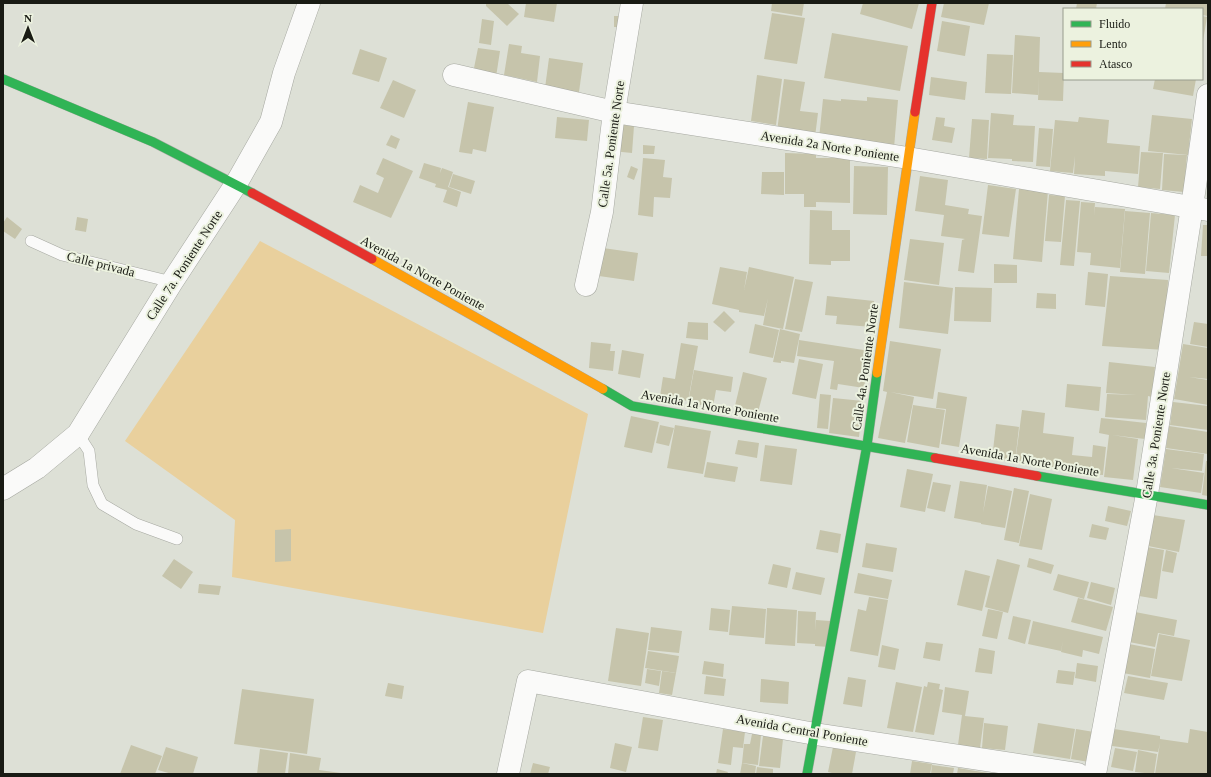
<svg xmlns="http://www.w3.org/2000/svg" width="1211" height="777" font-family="'Times New Roman',serif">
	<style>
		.green { fill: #e9d09d }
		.building { fill: #c6c4ab }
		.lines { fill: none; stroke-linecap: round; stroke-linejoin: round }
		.lane-casing { stroke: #a6a8a1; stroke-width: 12 }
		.street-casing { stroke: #a6a8a1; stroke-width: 23 }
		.fast-casing { stroke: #a6a8a1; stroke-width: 10 }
		.slow-casing { stroke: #a6a8a1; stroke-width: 10 }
		.jam-casing { stroke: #a6a8a1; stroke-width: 10 }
		.lane { stroke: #fafaf9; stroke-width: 11 }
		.street { stroke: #fafaf9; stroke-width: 22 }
		.fast { stroke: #30b455; stroke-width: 9 }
		.slow { stroke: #ff9f0a; stroke-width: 9 }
		.jam { stroke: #e5322d; stroke-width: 9 }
		.labels { text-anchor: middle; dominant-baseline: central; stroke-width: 4; stroke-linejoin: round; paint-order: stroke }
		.street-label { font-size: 13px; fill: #191b14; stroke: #ecf2df }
	</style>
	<rect width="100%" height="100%" fill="#dde0d6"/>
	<polygon class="green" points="260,241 588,414 543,633 232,577 235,520 125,441"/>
	<g class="building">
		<polygon points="486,3 507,3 519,14 507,26 486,6"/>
		<polygon points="526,3 557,3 554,22 524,17"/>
		<polygon points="772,3 804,3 802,16 771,11"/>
		<polygon points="863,3 919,3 912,29 860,14"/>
		<polygon points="944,3 989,3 984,25 941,17"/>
		<polygon points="1077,3 1097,3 1096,9 1076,9"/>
		<polygon points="1166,3 1208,3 1208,16 1202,15 1202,9 1165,9"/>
		<polygon points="772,13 805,18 797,64 764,59"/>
		<rect x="614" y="16" width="9" height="11"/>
		<polygon points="1202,16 1207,17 1203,41 1202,41"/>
		<polygon points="482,19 494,21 491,45 479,43"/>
		<polygon points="942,21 970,26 965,56 937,51"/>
		<polygon points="832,33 908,46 900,91 824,78"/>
		<polygon points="1015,35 1040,37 1039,72 1064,73 1063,101 1038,100 1039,76 1038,95 1012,93"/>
		<polygon points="509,44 522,46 521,53 540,56 537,82 504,75"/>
		<polygon points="478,48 500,51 496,77 473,73"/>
		<polygon points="360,49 387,58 379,82 352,74"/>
		<polygon points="987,54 1013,55 1011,94 985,93"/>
		<polygon points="549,58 583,63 579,92 545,88"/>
		<polygon points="757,75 782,79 776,125 751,121"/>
		<polygon points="931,77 967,82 965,100 929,95"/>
		<polygon points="784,79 805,82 800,111 818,113 815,137 777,131"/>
		<polygon points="1155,79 1196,79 1193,96 1153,89"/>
		<polygon points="393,80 416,90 404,118 380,108"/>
		<polygon points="867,97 898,100 894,148 819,139 823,99 841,101 841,99 867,101"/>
		<polygon points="468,102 494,107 486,152 473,149 472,154 459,152"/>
		<polygon points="991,113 1014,115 1013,125 1035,126 1033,162 1012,161 1012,159 988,158"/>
		<polygon points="1152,115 1192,119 1188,155 1148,151"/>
		<polygon points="557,117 589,120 587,141 555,138"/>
		<polygon points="936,117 945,118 944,126 955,128 952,143 932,140"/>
		<polygon points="1079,117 1109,120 1107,143 1140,146 1138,174 1105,171 1105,176 1074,174 1075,156 1073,173 1050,171 1055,120 1078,122"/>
		<polygon points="972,119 989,120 987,159 969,158"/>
		<polygon points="614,124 634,126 632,153 612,151"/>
		<polygon points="1039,128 1053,129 1050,167 1036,166"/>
		<polygon points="391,135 400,139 396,149 386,145"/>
		<polygon points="643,145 655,146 654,154 643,154"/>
		<polygon points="1141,152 1163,153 1160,189 1138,187"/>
		<polygon points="785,153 816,154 816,165 816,158 850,158 850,203 816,202 816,207 804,207 804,194 785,194"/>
		<polygon points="1164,154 1187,155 1184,192 1162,190"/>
		<polygon points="383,158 413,171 391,218 353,202 360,185 378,193 384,178 376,174"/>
		<polygon points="643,158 665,160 663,177 672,178 670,198 654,197 653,217 638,215"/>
		<polygon points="424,163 441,168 440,173 442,168 453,172 448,187 461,192 457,207 443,202 447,190 435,187 436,184 419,178"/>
		<polygon points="631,166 638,169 634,180 627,177"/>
		<polygon points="854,166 888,167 887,215 853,214"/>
		<polygon points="762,172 784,172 784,195 761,194"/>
		<polygon points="453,174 475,181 471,194 449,187"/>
		<polygon points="920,176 948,180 945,205 969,209 968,214 982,216 974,273 958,271 962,240 965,239 941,236 944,215 915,211"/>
		<polygon points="988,185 1016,189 1009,237 982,234"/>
		<polygon points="1019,189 1048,191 1042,262 1013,259"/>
		<polygon points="1049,195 1065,196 1061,242 1045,241"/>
		<polygon points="1066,200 1080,201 1074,266 1060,265"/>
		<polygon points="1081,202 1095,203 1094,216 1095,207 1125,209 1120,268 1090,265 1091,253 1077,252"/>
		<polygon points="810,210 832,211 832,230 850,230 850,261 831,261 831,265 809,264"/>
		<polygon points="1125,211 1150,213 1145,274 1120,272"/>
		<polygon points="1151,213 1175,215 1169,273 1146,271"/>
		<polygon points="7,217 22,229 15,239 3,231 3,223"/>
		<polygon points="77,217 88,219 86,232 75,230"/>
		<polygon points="1203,225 1208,225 1208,256 1201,256"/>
		<polygon points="910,239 944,243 939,285 904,280"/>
		<polygon points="603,248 638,253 634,281 599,276"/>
		<polygon points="994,264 1017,265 1017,283 994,283"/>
		<polygon points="720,267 747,272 744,290 749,267 794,277 783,329 763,325 768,298 764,316 739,312 739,310 712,304"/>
		<polygon points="1088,272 1108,274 1105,307 1085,305"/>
		<polygon points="1110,276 1168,280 1166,326 1151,325 1166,326 1165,350 1102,346"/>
		<polygon points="795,279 813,282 802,332 785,329"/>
		<polygon points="904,282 953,288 948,334 899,328"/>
		<polygon points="955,287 992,288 991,322 954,321"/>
		<polygon points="1037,293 1056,294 1056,309 1036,308"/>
		<polygon points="827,296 874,301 872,327 836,324 837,316 825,315"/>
		<polygon points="724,311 735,322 725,332 713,322"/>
		<polygon points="688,322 708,323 708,340 686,338"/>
		<polygon points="1194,322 1208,324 1208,347 1190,344"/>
		<polygon points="755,324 779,330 773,358 749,353"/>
		<polygon points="780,329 800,334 794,363 781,361 781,363 773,362"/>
		<polygon points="799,340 870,351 864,388 838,384 837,390 830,389 834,361 797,356"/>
		<polygon points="890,341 941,349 933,399 890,392 914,397 905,443 878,438 887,392 883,391"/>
		<polygon points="591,342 611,344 610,351 615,351 613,371 589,368"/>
		<polygon points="681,343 698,346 688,401 660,396 663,377 675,379"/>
		<polygon points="1183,344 1208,348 1208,379 1189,377 1208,380 1208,405 1174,399"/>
		<polygon points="622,350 644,354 640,378 618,374"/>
		<polygon points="799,359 823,364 816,399 792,394"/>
		<polygon points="1109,362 1155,367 1152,397 1148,396 1146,420 1105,417 1107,394 1137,395 1106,393"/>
		<polygon points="694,370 733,377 731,392 716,390 713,407 688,403"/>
		<polygon points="743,372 767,378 757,416 734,410"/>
		<polygon points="1067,384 1101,387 1099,411 1065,407"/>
		<polygon points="938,392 967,397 959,447 941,444 946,409 936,408"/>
		<polygon points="820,394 831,395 828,429 817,428"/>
		<polygon points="833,398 863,401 859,437 829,433"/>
		<polygon points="1173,402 1208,406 1208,430 1170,425"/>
		<polygon points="913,405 945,410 939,448 907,442"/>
		<polygon points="1022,410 1045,413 1043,433 1074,437 1072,455 1092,457 1093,445 1106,447 1103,475 1090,474 1092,459 1090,471 1015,463"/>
		<polygon points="631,416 659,422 652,453 624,447"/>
		<polygon points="1101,418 1146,423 1145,439 1112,435 1138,439 1133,480 1104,477 1109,435 1099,433"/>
		<polygon points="996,424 1019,427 1015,462 992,459"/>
		<polygon points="660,425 674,428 669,446 656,443"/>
		<polygon points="675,425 711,431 703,474 667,468"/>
		<polygon points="1169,426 1208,432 1208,454 1166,448"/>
		<polygon points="738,440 759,443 757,458 735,454"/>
		<polygon points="765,445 797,449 792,485 760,481"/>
		<polygon points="1166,449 1204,454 1202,471 1171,468 1204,473 1201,493 1160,487"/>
		<polygon points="1206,461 1208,461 1208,496 1202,495"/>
		<polygon points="707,462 738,467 735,482 704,477"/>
		<polygon points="907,469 933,474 925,512 900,507"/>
		<polygon points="960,481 987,485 983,513 988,486 1012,491 1005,528 981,524 981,523 954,518"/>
		<polygon points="933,482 951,485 945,512 927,508"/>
		<polygon points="1014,488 1029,491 1019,543 1004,540"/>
		<polygon points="1030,494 1052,499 1042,550 1019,546"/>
		<polygon points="1108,506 1131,511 1127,526 1105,521"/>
		<polygon points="1153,515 1185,520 1179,552 1148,546"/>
		<polygon points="1092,524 1109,528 1106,540 1089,537"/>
		<polygon points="291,529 291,561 275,562 275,530"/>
		<polygon points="820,530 841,534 838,553 816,549"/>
		<polygon points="866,543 897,548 893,572 862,567"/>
		<polygon points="1147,547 1164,550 1157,599 1139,596"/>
		<polygon points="1166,550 1177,553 1173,573 1162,571"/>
		<polygon points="1029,558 1054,565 1051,574 1027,567"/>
		<polygon points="174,559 193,572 181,589 162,576"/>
		<polygon points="997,559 1020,565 1008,613 985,607"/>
		<polygon points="773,564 791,568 787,588 768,584"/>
		<polygon points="965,570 990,576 982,611 957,605"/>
		<polygon points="796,572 825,578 821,595 792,589"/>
		<polygon points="858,573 892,580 888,599 854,593"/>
		<polygon points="1058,574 1089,582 1084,599 1053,590"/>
		<polygon points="1091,582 1115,588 1111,605 1087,598"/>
		<polygon points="199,584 221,586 219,595 198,593"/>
		<polygon points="869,597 888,600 878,656 850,651 858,609 866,611"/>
		<polygon points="1078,598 1113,607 1106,631 1071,622"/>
		<polygon points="732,606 766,609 764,638 729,635"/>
		<polygon points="711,608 730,610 728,632 709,630"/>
		<polygon points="767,608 797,610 795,646 765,644"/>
		<polygon points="988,609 1003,612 997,639 982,636"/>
		<polygon points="798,611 816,612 815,631 816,620 830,621 829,647 815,646 815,644 797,643"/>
		<polygon points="1135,612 1177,620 1174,636 1158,633 1155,647 1129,642"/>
		<polygon points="1013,616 1031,620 1025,644 1008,639"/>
		<polygon points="1033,621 1103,637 1099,654 1083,650 1082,657 1061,652 1063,640 1061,651 1028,644"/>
		<polygon points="651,627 682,631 679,653 648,650"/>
		<polygon points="616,628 649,633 641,686 608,681"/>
		<polygon points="1159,634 1190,640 1182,681 1151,676"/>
		<polygon points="926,642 943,644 940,661 923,658"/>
		<polygon points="1129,644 1155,649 1150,678 1123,673"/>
		<polygon points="882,645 899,649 895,670 878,667"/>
		<polygon points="979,648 995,651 992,674 975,672"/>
		<polygon points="648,651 679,656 676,673 645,668"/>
		<polygon points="704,661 724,664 723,677 702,674"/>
		<polygon points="1077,663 1098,666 1096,682 1075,678"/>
		<polygon points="647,669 661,671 659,686 645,683"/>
		<polygon points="1058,670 1075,672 1073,685 1056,683"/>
		<polygon points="662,671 676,673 672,695 659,693"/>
		<polygon points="706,676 726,679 724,696 704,694"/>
		<polygon points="1128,676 1168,683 1164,700 1124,693"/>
		<polygon points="848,677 866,680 862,707 843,704"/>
		<polygon points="761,679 789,682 788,704 760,702"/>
		<polygon points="896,682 922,687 913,732 887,728"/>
		<polygon points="928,682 940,684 939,689 943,690 934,735 915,732 924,686 927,687"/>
		<polygon points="388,683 404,686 402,699 385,696"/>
		<polygon points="945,687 969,691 965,716 984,718 980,748 958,745 962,715 942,712"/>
		<polygon points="242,689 314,699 307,754 234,744"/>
		<polygon points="643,717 663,720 658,751 638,748"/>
		<polygon points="984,723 1008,726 1005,750 982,748"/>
		<polygon points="1038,723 1075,729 1070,759 1033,753"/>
		<polygon points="723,729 745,732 743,748 733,747 731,765 718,763"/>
		<polygon points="1076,729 1094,732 1089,762 1071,759"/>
		<polygon points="1114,729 1160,736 1160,739 1188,743 1190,729 1208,732 1208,774 1155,774 1160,743 1158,752 1112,746"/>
		<polygon points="752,734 761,735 758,765 742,763 744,744 750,744"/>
		<polygon points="763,736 783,739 780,768 759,766"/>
		<polygon points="615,743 632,747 626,772 610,768"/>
		<polygon points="131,745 162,756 155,774 120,774"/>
		<polygon points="166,747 198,757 193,774 172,774 158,770"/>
		<polygon points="833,747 856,752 852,774 836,774 828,772"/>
		<polygon points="1115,748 1137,752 1133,771 1111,767"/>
		<polygon points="260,749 288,753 285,774 257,774"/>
		<polygon points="1138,750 1157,754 1154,774 1135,772"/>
		<polygon points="290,753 321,758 319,770 341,773 341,774 288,774"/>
		<polygon points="912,761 932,764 930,774 910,774"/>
		<polygon points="533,763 550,767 548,774 530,774"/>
		<polygon points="742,763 756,766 755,774 740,774"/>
		<polygon points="932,765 954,768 953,774 931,774"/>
		<polygon points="757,767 773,769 773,774 756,774"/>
		<polygon points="958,768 988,773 988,774 957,774"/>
		<polygon points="717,769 728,772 727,774 716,774"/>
	</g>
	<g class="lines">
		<g class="lane-casing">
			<g id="lane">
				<polyline points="31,241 62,255 172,282"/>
				<polyline points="78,434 89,451 93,485 102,504 136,524 177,539"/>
			</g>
		</g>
		<g class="street-casing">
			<g id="street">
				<polyline points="454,75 614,112 908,158 1208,210"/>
				<polyline points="586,285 602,212 614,112 632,3"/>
				<polyline points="3,489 37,468 78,434 172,282 236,184 271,122 284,73 309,3"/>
				<polyline points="508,774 528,681 815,734 1078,774"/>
				<polyline points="1095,774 1147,494 1192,207 1208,95"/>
			</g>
		</g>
		<g class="fast-casing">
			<g id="fast">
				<polyline points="3,79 153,142 252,193"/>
				<polyline points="603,389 632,406 935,458"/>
				<polyline points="1037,476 1208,505"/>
				<polyline points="807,774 867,445 877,373"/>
			</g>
		</g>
		<g class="slow-casing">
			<g id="slow">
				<polyline points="372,259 603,389"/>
				<polyline points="877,373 915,112"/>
			</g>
		</g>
		<g class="jam-casing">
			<g id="jam">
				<polyline points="915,112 932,3"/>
				<polyline points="252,193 372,259"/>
				<polyline points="935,458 1037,476"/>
			</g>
		</g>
		<use href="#lane" class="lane"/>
		<use href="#street" class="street"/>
		<use href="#fast" class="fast"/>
		<use href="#slow" class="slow"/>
		<use href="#jam" class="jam"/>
	</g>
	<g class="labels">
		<g class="street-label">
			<text transform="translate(611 144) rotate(-82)">Calle 5a. Poniente Norte</text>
			<text transform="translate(830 146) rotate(9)">Avenida 2a Norte Poniente</text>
			<text transform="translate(101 264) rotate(14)">Calle privada</text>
			<text transform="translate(184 265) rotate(-57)">Calle 7a. Poniente Norte</text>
			<text transform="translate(423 273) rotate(29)">Avenida 1a Norte Poniente</text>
			<text transform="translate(865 367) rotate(-82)">Calle 4a. Poniente Norte</text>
			<text transform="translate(710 406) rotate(10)">Avenida 1a Norte Poniente</text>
			<text transform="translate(1156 435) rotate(-81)">Calle 3a. Poniente Norte</text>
			<text transform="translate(1030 460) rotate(10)">Avenida 1a Norte Poniente</text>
			<text transform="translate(802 730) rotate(10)">Avenida Central Poniente</text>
		</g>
	</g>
	<rect width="1211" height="777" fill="none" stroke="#191b14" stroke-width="8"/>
	<rect x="1063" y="8" width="140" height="72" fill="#ecf2df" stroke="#989c8e"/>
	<rect x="1071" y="21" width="20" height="6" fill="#30b455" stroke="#989c8e"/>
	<text x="1099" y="28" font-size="12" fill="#191b14">Fluido</text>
	<rect x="1071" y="41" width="20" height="6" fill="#ff9f0a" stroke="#989c8e"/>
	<text x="1099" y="48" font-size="12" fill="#191b14">Lento</text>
	<rect x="1071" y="61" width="20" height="6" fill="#e5322d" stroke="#989c8e"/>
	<text x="1099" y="68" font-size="12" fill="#191b14">Atasco</text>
	<g transform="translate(28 28)" stroke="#ecf2df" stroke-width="3" paint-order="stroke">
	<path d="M0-3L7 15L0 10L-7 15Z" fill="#191b14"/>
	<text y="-6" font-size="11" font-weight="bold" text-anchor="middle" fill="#191b14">N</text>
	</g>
</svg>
